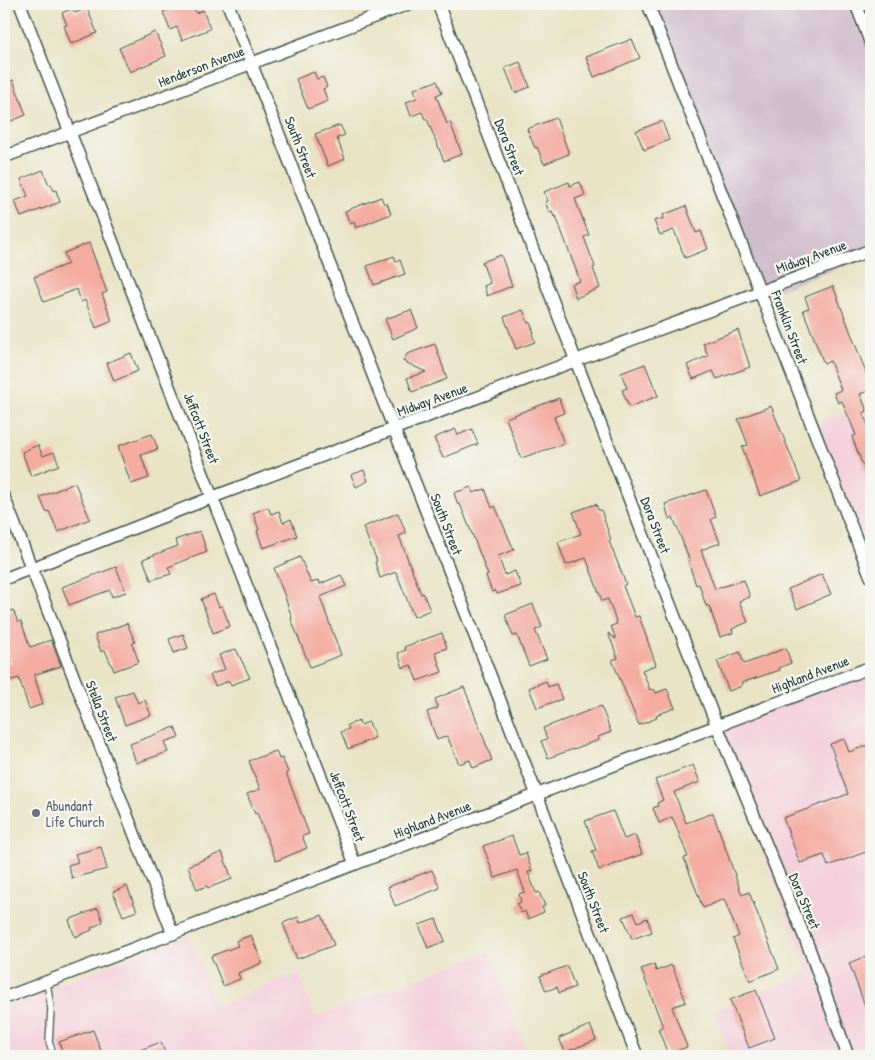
<svg xmlns="http://www.w3.org/2000/svg" width="875" height="1060" font-family="'Patrick Hand',sans-serif">
	<style>
		.built { fill: #f4cfdc }
		.industrial { fill: #d0bdcc }
		.building { fill: #f4aba0 }
		.lines { fill: none; stroke-linecap: round; stroke-linejoin: round }
		.service-casing { stroke: #3d564a; stroke-width: 8 }
		.minor-casing { stroke: #3d564a; stroke-width: 14 }
		.service { stroke: #fff; stroke-width: 5.5 }
		.minor { stroke: #fff; stroke-width: 11 }
		.worship-dot { fill: #6b7280; stroke: #f6f6f2; stroke-width: 2 }
		.labels { text-anchor: middle; dominant-baseline: central; stroke-width: 4.5; stroke-linejoin: round; paint-order: stroke }
		.street-label { font-size: 14px; fill: #1f3d34; stroke: #f6f6f2 }
		.worship-label { font-size: 14px; fill: #5b616d; stroke: #f6f6f2; text-anchor: start }
	</style>
	<rect width="100%" height="100%" fill="#f6f6f2"/>
	<filter id="ink" filterUnits="userSpaceOnUse"><feTurbulence type="fractalNoise" baseFrequency=".02" numOctaves="2"/><feDisplacementMap in="SourceGraphic" scale="10" xChannelSelector="R" yChannelSelector="G"/><feConvolveMatrix kernelMatrix="1 2 1 2 8 2 1 2 1" color-interpolation-filters="sRGB"/></filter>
	<filter id="wash" filterUnits="userSpaceOnUse"><feTurbulence type="fractalNoise" baseFrequency=".0096" numOctaves="4" result="noise"/><feDisplacementMap in="SourceGraphic" scale="20" xChannelSelector="R" yChannelSelector="G"/><feGaussianBlur stdDeviation="1.12" result="paint"/><feColorMatrix in="noise" values="0 0 0 0 0 0 0 0 0 0 0 0 0 0 0 0 0 1.4 0 .05"/><feComposite in="paint" operator="in"/></filter>
	<g filter="url(#wash)">
		<rect width="100%" height="100%" fill="#e9e4c5"/>
		<g class="built">
			<polygon points="871,403 871,580 813,425"/>
			<polygon points="871,664 871,1056 730,1056 714,1011 809,973 717,731"/>
			<polygon points="189,935 215,1007 298,973 315,1017 489,952 528,1056 4,1056 4,1006"/>
		</g>
		<polygon class="industrial" points="650,4 853,4 871,49 871,256 764,296"/>
		<g id="blocks">
			<g class="building">
				<polygon points="184,4 192,4 196,13 203,10 210,29 182,40 177,27 170,30 163,12"/>
				<polygon points="73,8 75,13 87,8 97,33 71,44 64,26 67,25 62,13"/>
				<polygon points="155,32 166,56 130,72 119,48"/>
				<polygon points="632,39 640,58 594,77 586,57"/>
				<polygon points="520,62 530,87 515,93 505,68"/>
				<polygon points="314,72 317,79 323,77 327,87 323,89 328,101 308,109 296,79"/>
				<polygon points="13,80 26,115 4,124 4,84"/>
				<polygon points="437,81 442,93 436,95 447,124 450,122 462,154 444,161 427,119 425,119 422,112 411,116 406,102 417,98 414,89"/>
				<polygon points="556,118 569,154 544,164 537,147 535,148 527,129"/>
				<polygon points="662,121 669,140 644,150 636,131"/>
				<polygon points="340,125 345,135 337,138 345,159 328,166 315,134"/>
				<polygon points="43,170 49,185 51,184 54,191 56,190 60,202 21,217 15,201 28,196 21,179"/>
				<polygon points="569,182 570,186 580,182 585,195 575,199 589,235 584,237 595,267 593,268 600,288 576,298 571,284 580,281 556,216 554,217 552,211 549,212 545,202 548,201 544,192"/>
				<polygon points="381,197 384,204 387,203 391,214 356,228 354,222 350,224 345,211"/>
				<polygon points="686,206 696,233 701,231 708,249 685,258 674,230 660,235 654,221 664,218 663,215"/>
				<polygon points="89,243 107,292 102,294 112,321 96,328 85,300 81,302 77,289 44,302 34,277 68,264 64,253"/>
				<polygon points="501,255 512,286 487,296 484,286 490,283 482,262"/>
				<polygon points="394,256 396,261 400,260 405,274 374,285 367,266"/>
				<polygon points="833,286 871,386 871,390 860,394 867,411 863,413 871,433 871,484 870,484 852,437 856,435 842,401 838,403 834,393 841,390 830,361 824,364 803,310 809,308 805,297"/>
				<polygon points="411,310 418,328 393,339 385,319"/>
				<polygon points="523,310 528,323 530,322 534,333 532,334 535,342 516,349 504,317"/>
				<polygon points="738,330 750,367 717,379 713,371 693,379 687,365 708,356 703,343"/>
				<polygon points="435,344 447,379 412,392 407,378 426,372 403,361 407,354"/>
				<polygon points="131,353 138,371 114,381 107,363"/>
				<polygon points="645,364 658,396 629,407 622,390 627,388 621,373"/>
				<polygon points="559,398 564,413 554,417 564,444 521,458 506,418"/>
				<polygon points="771,406 801,481 760,496 742,447 748,445 738,419"/>
				<polygon points="455,429 458,435 472,429 478,444 443,458 434,438"/>
				<polygon points="152,434 158,449 141,455 149,478 131,484 118,446"/>
				<polygon points="38,445 43,456 54,452 59,465 31,476 22,452"/>
				<polygon points="364,470 368,481 356,487 351,475"/>
				<polygon points="75,483 90,519 58,532 49,511 46,512 40,497"/>
				<polygon points="471,487 473,493 485,489 492,508 495,506 514,550 498,556 505,575 515,571 521,586 497,594 495,590 492,592 486,576 488,575 475,541 460,504 458,505 454,493"/>
				<polygon points="706,490 716,517 711,519 720,543 701,550 715,589 744,580 750,597 739,601 748,622 732,629 733,633 720,637 709,606 706,606 699,584 696,585 688,561 690,561 673,517 669,519 665,504"/>
				<polygon points="596,504 598,510 601,510 611,540 609,541 626,584 623,586 635,617 639,616 656,665 642,670 650,690 654,689 656,693 667,689 675,708 656,715 657,718 639,725 612,660 618,658 608,633 616,639 611,626 617,624 608,599 602,601 586,558 566,565 558,542 581,534 573,512"/>
				<polygon points="268,507 271,514 279,511 283,523 291,519 297,536 263,548 257,531 259,530 253,513"/>
				<polygon points="398,513 406,533 399,536 421,594 423,593 430,610 414,617 396,572 380,578 375,562 377,561 363,527"/>
				<polygon points="200,531 207,552 168,567 171,574 151,580 143,559 178,546 175,540"/>
				<polygon points="300,557 311,583 319,580 320,584 341,575 346,586 320,597 341,655 310,667 291,619 292,618 284,594 274,568"/>
				<polygon points="116,567 126,592 112,597 110,590 69,605 62,587"/>
				<polygon points="822,574 831,594 797,609 788,589"/>
				<polygon points="214,594 219,607 222,606 230,626 213,633 201,599"/>
				<polygon points="533,604 542,627 535,630 547,659 529,666 517,635 513,636 505,615"/>
				<polygon points="13,610 18,622 21,621 30,647 51,640 61,666 34,675 43,704 29,709 19,678 4,682 4,664 12,662 4,640 4,614"/>
				<polygon points="127,623 135,642 132,644 139,662 114,671 105,650 101,652 95,635"/>
				<polygon points="442,633 447,648 435,652 442,672 417,681 411,665 403,668 398,653 406,650 404,647"/>
				<polygon points="183,634 188,648 174,653 169,639"/>
				<polygon points="786,648 791,663 779,668 780,670 741,683 742,686 729,691 717,661 740,652 744,664"/>
				<polygon points="236,649 250,678 231,685 229,681 215,686 210,675 225,669 219,655"/>
				<polygon points="546,681 548,687 556,684 562,699 537,708 529,688"/>
				<polygon points="464,687 492,760 473,768 470,760 459,764 447,736 437,740 427,712 438,708 435,699"/>
				<polygon points="133,691 138,703 145,700 151,715 125,725 115,697"/>
				<polygon points="601,706 611,732 598,737 599,740 548,758 541,741 547,739 543,728"/>
				<polygon points="359,721 360,725 369,722 375,738 348,749 341,732 349,729 347,725"/>
				<polygon points="175,727 179,737 164,742 168,752 136,763 130,744"/>
				<polygon points="844,739 849,752 871,744 871,850 828,866 824,855 800,863 783,818 848,794 830,744"/>
				<polygon points="276,751 279,759 282,758 288,772 286,773 309,834 302,836 307,848 276,861 257,813 255,814 247,794 260,789 249,761"/>
				<polygon points="693,765 700,782 674,792 686,823 713,813 742,895 749,892 779,969 750,981 733,939 739,936 724,899 703,908 684,858 688,857 674,821 672,817 659,823 653,808 658,806 657,803 663,800 655,780"/>
				<polygon points="613,811 624,839 635,835 642,854 599,870 592,851 596,850 585,821"/>
				<polygon points="512,836 519,855 526,853 532,871 528,872 536,893 539,892 545,906 542,907 544,912 528,919 525,911 521,913 517,904 521,902 519,894 525,892 517,870 495,878 483,846"/>
				<polygon points="101,847 107,869 72,878 68,865 78,862 75,854"/>
				<polygon points="222,852 232,879 208,888 207,886 197,890 188,866"/>
				<polygon points="432,870 440,888 395,906 388,887"/>
				<polygon points="127,886 137,911 123,916 113,892"/>
				<polygon points="98,908 103,922 91,928 92,930 75,937 69,920"/>
				<polygon points="634,913 638,922 647,918 652,932 632,939 623,917"/>
				<polygon points="322,915 334,945 297,959 283,923 298,917 300,923"/>
				<polygon points="436,919 445,941 428,948 419,925"/>
				<polygon points="251,935 262,963 238,973 240,979 223,986 211,956 238,946 236,941"/>
				<polygon points="871,954 871,1019 870,1019 849,963"/>
				<polygon points="654,964 656,971 672,965 686,1002 672,1007 687,1047 668,1054 658,1029 663,1027 641,969"/>
				<polygon points="567,966 575,987 559,993 557,987 546,991 540,976"/>
				<polygon points="756,990 775,1038 749,1048 730,1000"/>
				<polygon points="590,1025 596,1040 565,1052 559,1038"/>
				<polygon points="93,1030 103,1056 64,1056 59,1042"/>
				<polygon points="161,1042 166,1056 127,1056 127,1055"/>
			</g>
		</g>
	</g>
	<g filter="url(#ink)">
		<use href="#blocks" fill-opacity="0" stroke="#3d564a" stroke-width="1"/>
		<g class="lines">
			<g class="service-casing">
				<polyline id="service" points="47,982 51,1009 49,1042 54,1056"/>
			</g>
			<g class="minor-casing">
				<g id="minor">
					<polyline points="20,4 355,864"/>
					<polyline points="228,4 537,795 637,1056"/>
					<polyline points="438,4 717,726 809,948 848,1056"/>
					<polyline points="648,4 871,577"/>
					<polyline points="856,4 871,44"/>
					<polyline points="4,157 408,4"/>
					<polyline points="4,497 173,934"/>
					<polyline points="4,579 213,497 577,360 871,250"/>
					<polyline points="4,998 871,667"/>
				</g>
			</g>
			<use href="#service" class="service"/>
			<use href="#minor" class="minor"/>
		</g>
	</g>
	<circle class="worship-dot" cx="36" cy="813" r="5"/>
	<g class="labels">
		<g class="street-label">
			<text transform="translate(201 66) rotate(-21)">Henderson Avenue</text>
			<text transform="translate(301 147) rotate(69)">South Street</text>
			<text transform="translate(510 147) rotate(69)">Dora Street</text>
			<text transform="translate(811 256) rotate(-20)">Midway Avenue</text>
			<text transform="translate(790 327) rotate(69)">Franklin Street</text>
			<text transform="translate(432 399) rotate(-20)">Midway Avenue</text>
			<text transform="translate(202 428) rotate(69)">Jeffcott Street</text>
			<text transform="translate(447 524) rotate(69)">South Street</text>
			<text transform="translate(656 525) rotate(69)">Dora Street</text>
			<text transform="translate(810 674) rotate(-21)">Highland Avenue</text>
			<text transform="translate(102 711) rotate(69)">Stella Street</text>
			<text transform="translate(348 806) rotate(69)">Jeffcott Street</text>
			<text transform="translate(432 819) rotate(-21)">Highland Avenue</text>
			<text transform="translate(805 901) rotate(67)">Dora Street</text>
			<text transform="translate(594 902) rotate(69)">South Street</text>
		</g>
		<g class="worship-label">
			<text x="46" y="805">Abundant<tspan x="46" dy="16">Life Church</tspan></text>
		</g>
	</g>
	<rect width="875" height="1060" fill="none" stroke="#f6f6f2" stroke-width="20"/>
</svg>
